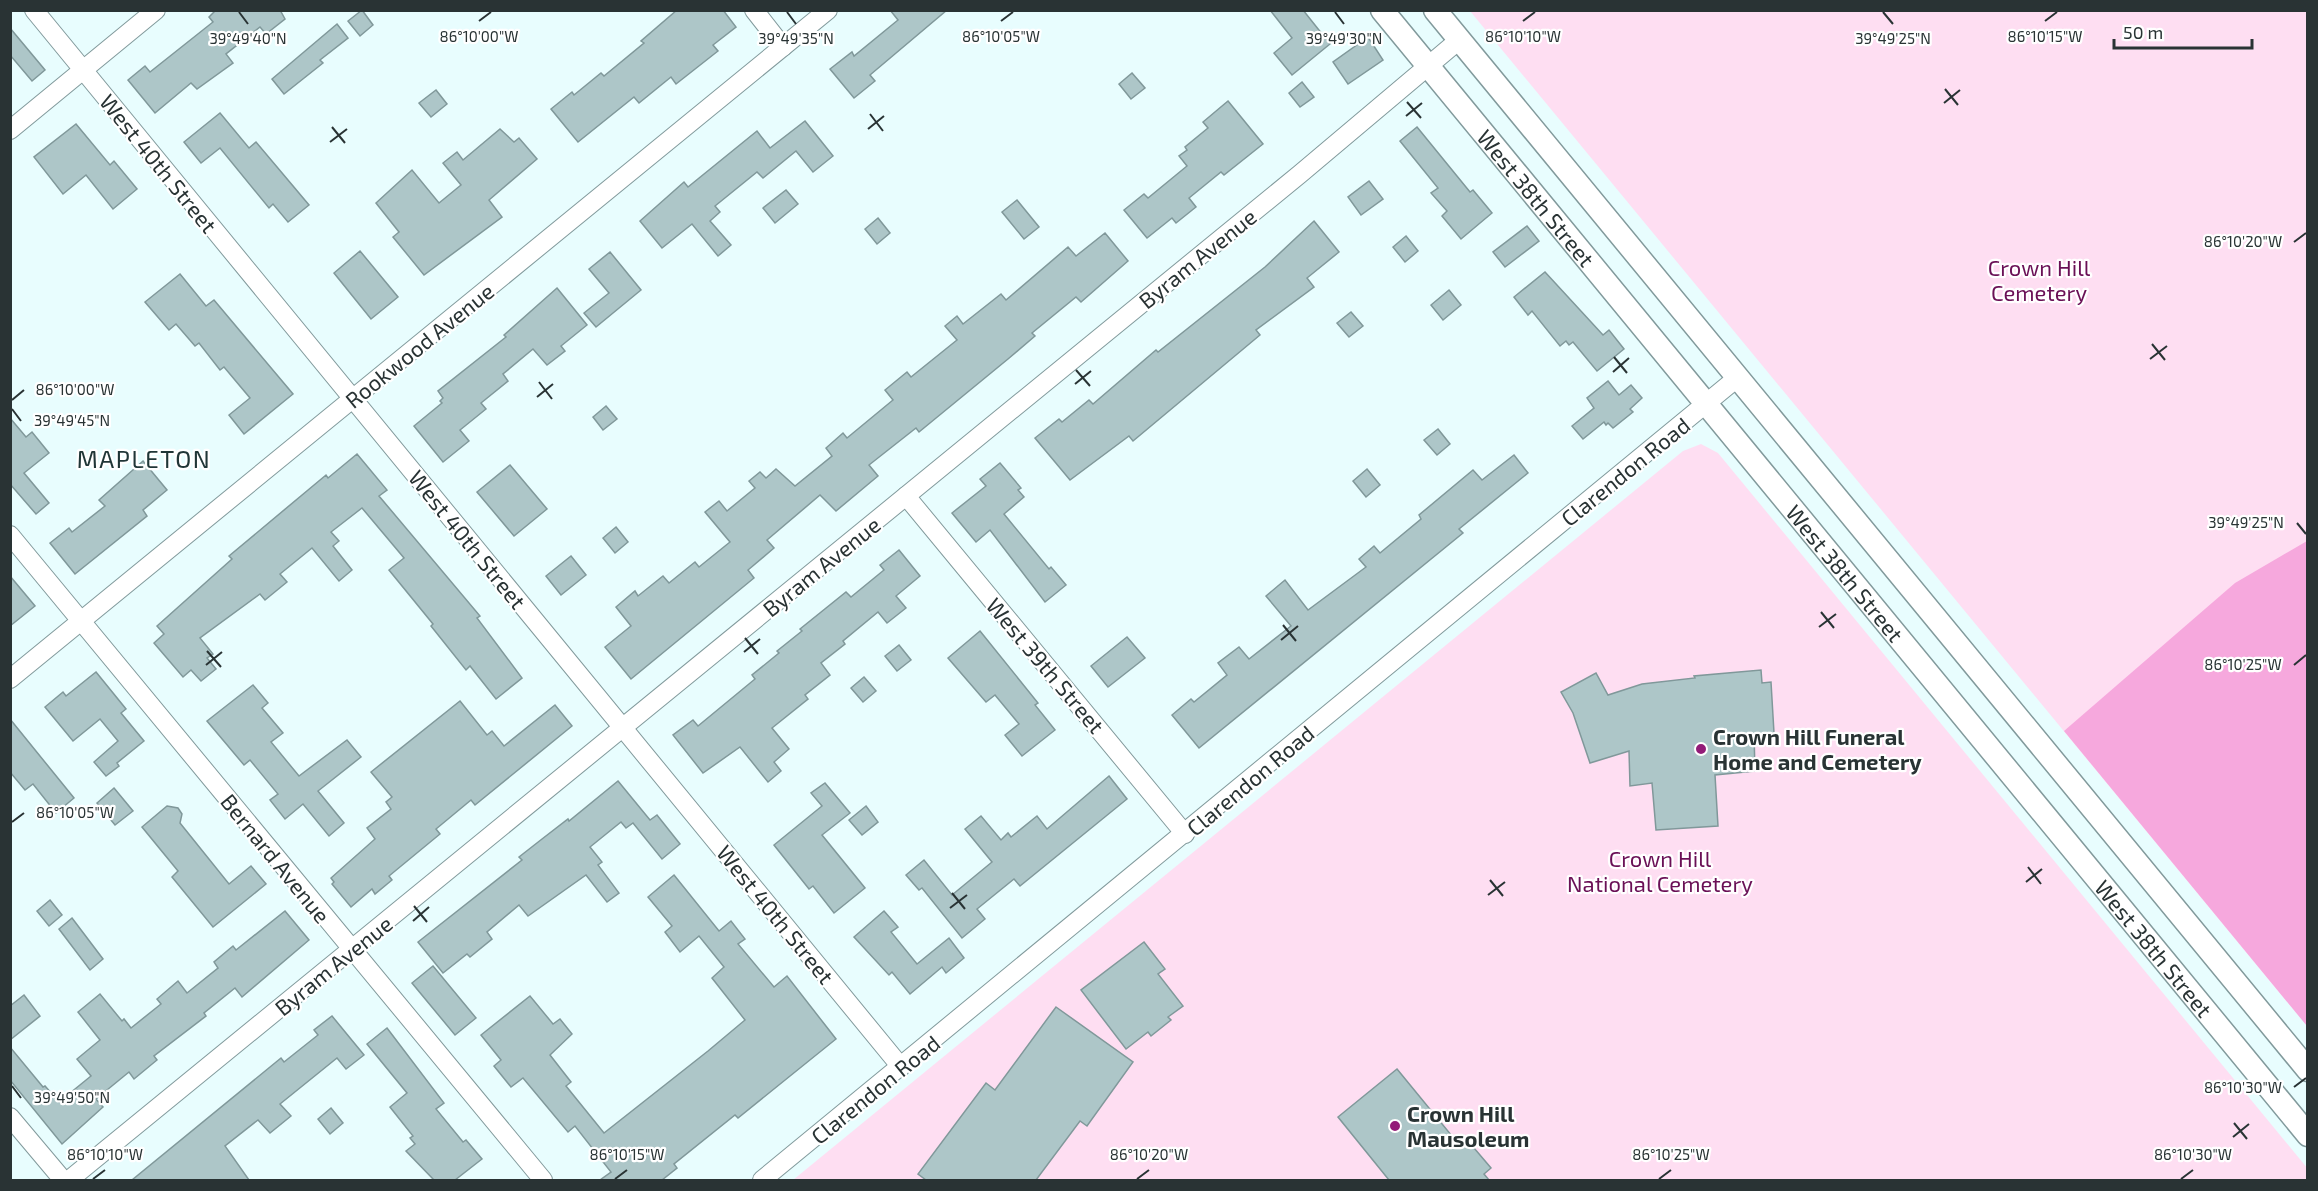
<svg xmlns="http://www.w3.org/2000/svg" width="2318" height="1191" font-family="'Exo 2',sans-serif">
	<style>
		.green { fill: #fedef2 }
		.forest { fill: #f6a8dd }
		.building { fill: #adc6c8; stroke: #80989a; stroke-width: 1.5 }
		.lines { fill: none; stroke-linecap: round; stroke-linejoin: round }
		.minor-casing { stroke: #829a9c; stroke-width: 20 }
		.major-casing { stroke: #829a9c; stroke-width: 25 }
		.minor { stroke: #fff; stroke-width: 18 }
		.major { stroke: #fff; stroke-width: 22 }
		.ticks { fill: none; stroke: #293334; stroke-width: 2 }
		.poi-dot { fill: #931b78; stroke: #fff; stroke-width: 2 }
		.labels { text-anchor: middle; dominant-baseline: central; stroke-width: 4.5; stroke-linejoin: round; paint-order: stroke }
		.street-label { font-size: 22px; fill: #293334; stroke: #fff }
		.park-label { font-size: 22px; fill: #6a1056; stroke: #fff }
		.poi-label { font-size: 22px; font-weight: bold; fill: #293334; stroke: #fff; text-anchor: start }
		.neighbourhood-label { font-size: 24px; letter-spacing: 1.5px; fill: #203637; stroke: #fff }
		.ticks-label { font-size: 15px; text-anchor: middle; fill: #293334; stroke: #fff; stroke-width: 4.5; stroke-linejoin: round; paint-order: stroke }
	</style>
	<rect width="100%" height="100%" fill="#e8fdfe"/>
	<g class="green">
		<polygon points="1470,11 2307,11 2307,1026"/>
		<polygon points="1701,444 1718,453 2308,1169 2307,1180 793,1180 1683,451"/>
	</g>
	<polygon class="forest" points="2307,541 2307,1026 2064,731 2235,583"/>
	<g class="building">
		<polygon points="216,10 280,10 285,19 266,34 260,27 226,54 233,63 197,89 191,83 155,113 128,80 145,66 150,72 213,22 209,17"/>
		<polygon points="362,10 373,25 360,36 348,21"/>
		<polygon points="677,10 723,10 736,27 713,45 718,51 676,84 671,77 639,103 634,97 578,142 551,109 572,92 574,95 601,73 604,76 644,43 641,41"/>
		<polygon points="890,10 947,10 870,75 875,81 854,98 830,69 852,52 854,56 898,20"/>
		<polygon points="1270,10 1303,10 1330,44 1292,75 1274,53 1292,38"/>
		<polygon points="337,24 348,38 320,60 323,63 284,94 272,79"/>
		<polygon points="10,28 45,70 32,81 10,55"/>
		<polygon points="1368,37 1383,60 1348,84 1333,62"/>
		<polygon points="1132,73 1145,88 1131,99 1119,84"/>
		<polygon points="1302,82 1314,97 1300,107 1289,93"/>
		<polygon points="436,90 447,104 431,117 419,103"/>
		<polygon points="1228,101 1263,144 1224,175 1221,172 1189,198 1196,207 1176,223 1172,218 1147,238 1124,210 1144,194 1148,198 1187,166 1179,156 1187,150 1185,147 1208,128 1203,122"/>
		<polygon points="220,113 249,148 256,142 309,205 288,222 273,204 269,208 220,148 201,163 184,142"/>
		<polygon points="805,121 833,156 813,172 796,151 763,178 757,172 715,206 720,212 710,221 731,245 718,256 692,224 662,248 640,221 684,182 688,187 757,131 770,148"/>
		<polygon points="76,124 110,165 114,161 137,189 113,209 86,175 63,194 34,157"/>
		<polygon points="1417,127 1470,192 1473,190 1492,213 1461,239 1442,216 1447,211 1431,193 1438,188 1400,141"/>
		<polygon points="500,129 514,142 519,138 537,159 489,200 502,217 424,275 393,237 399,232 376,203 412,170 439,203 461,185 443,163 457,152 463,160"/>
		<polygon points="1369,181 1383,199 1361,215 1348,197"/>
		<polygon points="786,190 798,204 775,223 763,208"/>
		<polygon points="1017,200 1039,227 1024,239 1002,212"/>
		<polygon points="878,218 890,233 877,244 865,229"/>
		<polygon points="1314,221 1339,252 1307,278 1314,287 1256,330 1260,335 1133,441 1129,436 1070,480 1035,438 1059,419 1062,422 1089,400 1093,404 1156,350 1158,352 1265,267"/>
		<polygon points="1527,226 1539,241 1505,267 1493,252"/>
		<polygon points="1105,233 1128,261 1081,302 1076,297 1032,333 1035,336 1008,359 919,432 916,428 869,465 878,476 836,511 820,495 767,540 774,548 748,570 754,578 631,679 605,647 631,626 616,607 635,591 638,596 663,576 669,583 695,562 699,567 730,542 705,512 719,501 727,511 755,488 749,481 760,472 766,478 776,469 795,486 832,456 826,448 843,433 847,438 893,400 885,390 907,372 911,377 957,340 945,326 957,316 963,324 1001,294 1006,300 1068,247 1076,256"/>
		<polygon points="1406,236 1418,251 1405,262 1393,247"/>
		<polygon points="360,251 398,297 371,319 334,273"/>
		<polygon points="610,252 641,290 596,327 584,313 609,293 589,269"/>
		<polygon points="1545,272 1603,335 1609,330 1624,349 1597,371 1573,342 1569,345 1566,341 1560,346 1532,311 1528,315 1514,297"/>
		<polygon points="180,274 206,306 214,300 293,394 244,434 229,415 250,398 224,367 220,370 199,343 195,346 176,324 169,330 145,302"/>
		<polygon points="557,288 587,325 561,346 565,351 547,365 533,349 503,374 508,381 481,403 486,409 460,430 469,441 443,462 414,426 442,403 440,401 443,398 438,391 506,337 504,335"/>
		<polygon points="1449,290 1461,305 1443,320 1431,305"/>
		<polygon points="1351,312 1363,326 1349,337 1337,323"/>
		<polygon points="1608,381 1619,395 1631,385 1642,398 1630,409 1633,412 1613,428 1608,423 1606,425 1604,422 1583,439 1572,426 1594,408 1587,398"/>
		<polygon points="606,406 617,419 603,430 593,417"/>
		<polygon points="10,418 26,437 32,432 49,453 24,473 49,503 36,514 10,484"/>
		<polygon points="1438,429 1450,444 1437,455 1424,440"/>
		<polygon points="357,454 387,490 379,496 480,616 477,618 522,678 496,699 470,666 466,670 431,626 433,624 389,570 404,558 362,508 331,532 339,541 333,546 352,570 339,581 312,548 280,574 287,582 265,600 260,594 200,638 213,654 207,658 216,669 201,681 191,670 183,677 154,643 164,634 157,626 232,559 229,556 326,475 328,478"/>
		<polygon points="1514,455 1528,473 1459,529 1463,533 1199,748 1172,715 1191,699 1194,702 1227,675 1218,663 1239,647 1249,659 1291,626 1266,596 1285,580 1308,610 1366,567 1359,559 1374,546 1380,553 1421,519 1419,515 1473,470 1482,480"/>
		<polygon points="143,461 167,490 143,510 147,516 75,574 50,543 69,528 72,532 105,506 99,500"/>
		<polygon points="1000,463 1021,488 1018,490 1024,497 1004,514 1049,569 1051,567 1066,585 1045,602 990,530 976,542 952,513 986,486 980,479"/>
		<polygon points="510,465 547,509 514,536 477,492"/>
		<polygon points="1367,469 1380,485 1366,497 1353,481"/>
		<polygon points="616,527 628,542 615,553 603,538"/>
		<polygon points="899,550 920,576 896,596 906,608 887,623 878,612 843,641 845,644 821,663 830,675 805,695 808,699 772,728 789,749 774,762 781,771 768,782 740,747 703,773 673,735 693,720 698,726 755,679 752,675 779,653 777,651 802,631 800,629 846,592 851,597 884,570 880,565"/>
		<polygon points="571,556 586,575 561,595 546,576"/>
		<polygon points="10,576 35,606 10,626"/>
		<polygon points="980,631 1038,703 1035,705 1055,730 1022,756 1005,735 1019,724 995,695 986,702 948,658"/>
		<polygon points="1127,637 1145,658 1108,687 1091,666"/>
		<polygon points="899,645 911,660 897,671 885,656"/>
		<polygon points="1761,670 1762,683 1771,682 1774,733 1754,734 1755,771 1715,775 1718,826 1656,830 1652,783 1630,786 1629,751 1590,763 1573,713 1561,692 1596,673 1608,695 1642,684 1695,678 1694,676"/>
		<polygon points="96,672 126,709 121,713 144,741 117,763 119,766 106,776 94,762 118,741 100,719 73,741 45,707 63,692 66,696"/>
		<polygon points="864,677 876,691 863,702 851,688"/>
		<polygon points="253,685 268,703 262,708 283,733 271,742 299,776 347,740 361,757 318,791 344,823 329,836 303,804 285,819 270,800 278,794 250,760 244,765 207,721"/>
		<polygon points="460,701 487,735 492,731 504,746 555,705 572,726 475,805 471,800 436,829 440,834 389,876 392,880 375,894 372,889 351,907 332,884 334,882 331,878 375,839 367,828 391,809 386,802 392,797 371,772"/>
		<polygon points="10,719 74,798 56,813 33,784 25,790 10,772"/>
		<polygon points="1109,776 1127,799 1020,886 1014,879 977,909 985,919 962,938 922,888 919,890 906,875 924,860 952,895 992,862 965,829 981,816 1001,840 1008,833 1011,837 1037,816 1047,829"/>
		<polygon points="618,781 650,820 657,815 680,844 662,859 633,823 626,828 621,822 590,847 602,862 598,865 619,893 607,902 586,875 528,916 519,905 487,932 492,939 470,957 467,954 443,973 418,942 522,860 519,857 542,839 568,819 569,821"/>
		<polygon points="825,783 850,813 822,835 865,888 834,913 813,886 809,889 774,845 822,806 811,793"/>
		<polygon points="114,788 133,811 115,825 97,803"/>
		<polygon points="167,806 178,808 182,814 180,823 229,884 251,866 266,884 213,927 172,877 178,871 142,827"/>
		<polygon points="866,806 878,822 862,835 849,820"/>
		<polygon points="674,875 719,931 731,921 745,939 738,944 774,987 787,976 836,1039 738,1118 735,1115 674,1164 677,1168 662,1180 600,1180 611,1172 575,1126 568,1132 523,1078 511,1087 494,1066 501,1060 481,1035 530,996 553,1024 560,1019 572,1034 550,1055 571,1082 566,1086 604,1133 708,1051 745,1020 712,978 724,967 699,936 680,952 665,932 672,926 648,897"/>
		<polygon points="50,900 62,915 49,926 37,911"/>
		<polygon points="285,911 309,940 242,997 235,988 204,1013 206,1016 154,1056 157,1060 134,1079 129,1072 96,1099 103,1107 62,1144 10,1080 10,1047 43,1087 45,1086 59,1102 91,1076 77,1059 100,1040 78,1012 100,994 122,1021 124,1019 131,1028 161,1004 157,999 178,981 187,993 218,968 214,962 233,946 236,950"/>
		<polygon points="884,911 898,927 891,932 917,964 949,938 964,958 946,973 942,967 910,994 892,972 889,975 854,937"/>
		<polygon points="72,918 103,959 90,970 59,929"/>
		<polygon points="1144,942 1165,969 1158,974 1183,1006 1168,1017 1171,1020 1151,1036 1148,1032 1126,1049 1081,990"/>
		<polygon points="433,966 476,1018 455,1035 412,983"/>
		<polygon points="24,995 40,1016 10,1040 10,1006"/>
		<polygon points="1056,1007 1133,1062 1087,1126 1080,1121 1036,1180 926,1180 918,1174 986,1083 995,1090"/>
		<polygon points="332,1016 364,1055 346,1069 337,1058 280,1104 291,1116 270,1133 258,1120 225,1146 249,1180 132,1180 281,1058 284,1062 318,1035 314,1030"/>
		<polygon points="387,1028 444,1103 436,1109 463,1142 466,1140 482,1159 455,1180 434,1180 406,1151 415,1144 410,1138 413,1136 390,1107 407,1093 367,1044"/>
		<polygon points="1397,1069 1456,1141 1463,1135 1491,1168 1484,1174 1489,1180 1389,1180 1338,1117"/>
		<polygon points="331,1108 343,1123 330,1134 318,1119"/>
	</g>
	<g class="lines">
		<g class="minor-casing">
			<g id="minor">
				<polyline points="34,10 901,1067"/>
				<polyline points="754,10 783,47"/>
				<polyline points="10,130 156,10"/>
				<polyline points="906,496 1185,834"/>
				<polyline points="10,535 543,1180"/>
				<polyline points="10,679 828,10"/>
				<polyline points="10,1117 63,1180"/>
				<polyline points="69,1180 1300,174 1459,40"/>
				<polyline points="762,1180 1737,378"/>
			</g>
		</g>
		<g class="major-casing">
			<g id="major">
				<path id="s1" d="M 1382,10 L 2308,1135"/>
				<polyline points="1435,10 2308,1070"/>
			</g>
		</g>
		<use href="#minor" class="minor"/>
		<use href="#major" class="major"/>
	</g>
	<path class="ticks" d="M 239,12 L 248,24M 787,12 L 796,24M 1335,12 L 1344,24M 1883,12 L 1893,24M 479,21 L 491,12M 1001,21 L 1013,12M 1523,21 L 1535,12M 2045,21 L 2057,12M 1945,89 L 1958,105M 1407,102 L 1421,118M 1944,103 L 1960,90M 870,114 L 883,131M 1406,116 L 1422,103M 332,127 L 345,143M 868,129 L 884,116M 330,142 L 347,129M 2294,242 L 2306,233M 2152,344 L 2165,360M 1614,357 L 1627,373M 2150,359 L 2167,346M 1076,370 L 1090,386M 1613,372 L 1629,358M 539,382 L 552,399M 1075,384 L 1091,371M 537,397 L 553,384M 12,400 L 24,390M 12,409 L 21,421M 2297,523 L 2306,534M 1821,612 L 1834,628M 1283,625 L 1296,641M 1819,627 L 1836,614M 745,638 L 758,654M 1281,640 L 1298,626M 207,651 L 221,667M 744,652 L 760,639M 206,665 L 222,652M 2294,665 L 2306,655M 12,822 L 24,813M 2028,867 L 2041,884M 1490,880 L 1503,896M 2026,882 L 2042,869M 952,893 L 965,909M 1488,895 L 1505,882M 414,906 L 427,922M 950,908 L 967,895M 413,921 L 429,907M 12,1086 L 21,1098M 2294,1087 L 2306,1078M 2234,1123 L 2247,1139M 2233,1137 L 2249,1124M 93,1179 L 105,1170M 615,1179 L 627,1170M 1137,1179 L 1149,1170M 1659,1179 L 1671,1170M 2181,1179 L 2193,1170"/>
	<g class="poi-dot">
		<circle cx="1701" cy="749" r="6"/>
		<circle cx="1395" cy="1126" r="6"/>
	</g>
	<g class="labels">
		<g class="street-label">
			<text transform="translate(159 163) rotate(51)">West 40th Street</text>
			<text stroke="none"><textPath href="#s1" startOffset="243">West 38th Street</textPath></text>
			<text transform="translate(1197 258) rotate(-39)">Byram Avenue</text>
			<text transform="translate(419 345) rotate(-39)">Rookwood Avenue</text>
			<text transform="translate(1625 471) rotate(-39)">Clarendon Road</text>
			<text transform="translate(468 539) rotate(51)">West 40th Street</text>
			<text transform="translate(821 566) rotate(-39)">Byram Avenue</text>
			<text stroke="none"><textPath href="#s1" startOffset="729">West 38th Street</textPath></text>
			<text transform="translate(1046 665) rotate(50)">West 39th Street</text>
			<text transform="translate(1250 780) rotate(-40)">Clarendon Road</text>
			<text transform="translate(276 858) rotate(51)">Bernard Avenue</text>
			<text transform="translate(776 914) rotate(51)">West 40th Street</text>
			<text stroke="none"><textPath href="#s1" startOffset="1215">West 38th Street</textPath></text>
			<text transform="translate(333 965) rotate(-39)">Byram Avenue</text>
			<text transform="translate(875 1089) rotate(-39)">Clarendon Road</text>
		</g>
		<g class="park-label">
			<text x="2039" y="267">Crown Hill<tspan x="2039" dy="25">Cemetery</tspan></text>
			<text x="1660" y="858">Crown Hill<tspan x="1660" dy="25">National Cemetery</tspan></text>
		</g>
		<g class="poi-label">
			<text x="1713" y="736">Crown Hill Funeral<tspan x="1713" dy="25">Home and Cemetery</tspan></text>
			<text x="1407" y="1113">Crown Hill<tspan x="1407" dy="25">Mausoleum</tspan></text>
		</g>
		<g class="neighbourhood-label">
			<text x="144" y="458">MAPLETON</text>
		</g>
	</g>
	<g class="ticks-label">
		<text x="479" y="42">86°10'00"W</text>
		<text x="1001" y="42">86°10'05"W</text>
		<text x="1523" y="42">86°10'10"W</text>
		<text x="2045" y="42">86°10'15"W</text>
		<text x="248" y="44">39°49'40"N</text>
		<text x="796" y="44">39°49'35"N</text>
		<text x="1344" y="44">39°49'30"N</text>
		<text x="1893" y="44">39°49'25"N</text>
		<text x="2243" y="247">86°10'20"W</text>
		<text x="75" y="395">86°10'00"W</text>
		<text x="72" y="426">39°49'45"N</text>
		<text x="2246" y="528">39°49'25"N</text>
		<text x="2243" y="670">86°10'25"W</text>
		<text x="75" y="818">86°10'05"W</text>
		<text x="2243" y="1093">86°10'30"W</text>
		<text x="72" y="1103">39°49'50"N</text>
		<text x="105" y="1160">86°10'10"W</text>
		<text x="627" y="1160">86°10'15"W</text>
		<text x="1149" y="1160">86°10'20"W</text>
		<text x="1671" y="1160">86°10'25"W</text>
		<text x="2193" y="1160">86°10'30"W</text>
	</g>
	<rect width="2318" height="1191" fill="none" stroke="#293334" stroke-width="24"/>
	<path d="M2114 39v9h138v-9" fill="none" stroke="#293334" stroke-width="3"/>
	<text x="2123" y="39" font-size="18" fill="#293334" stroke="#ffffff" stroke-width="4.5" paint-order="stroke">50 m</text>
</svg>
